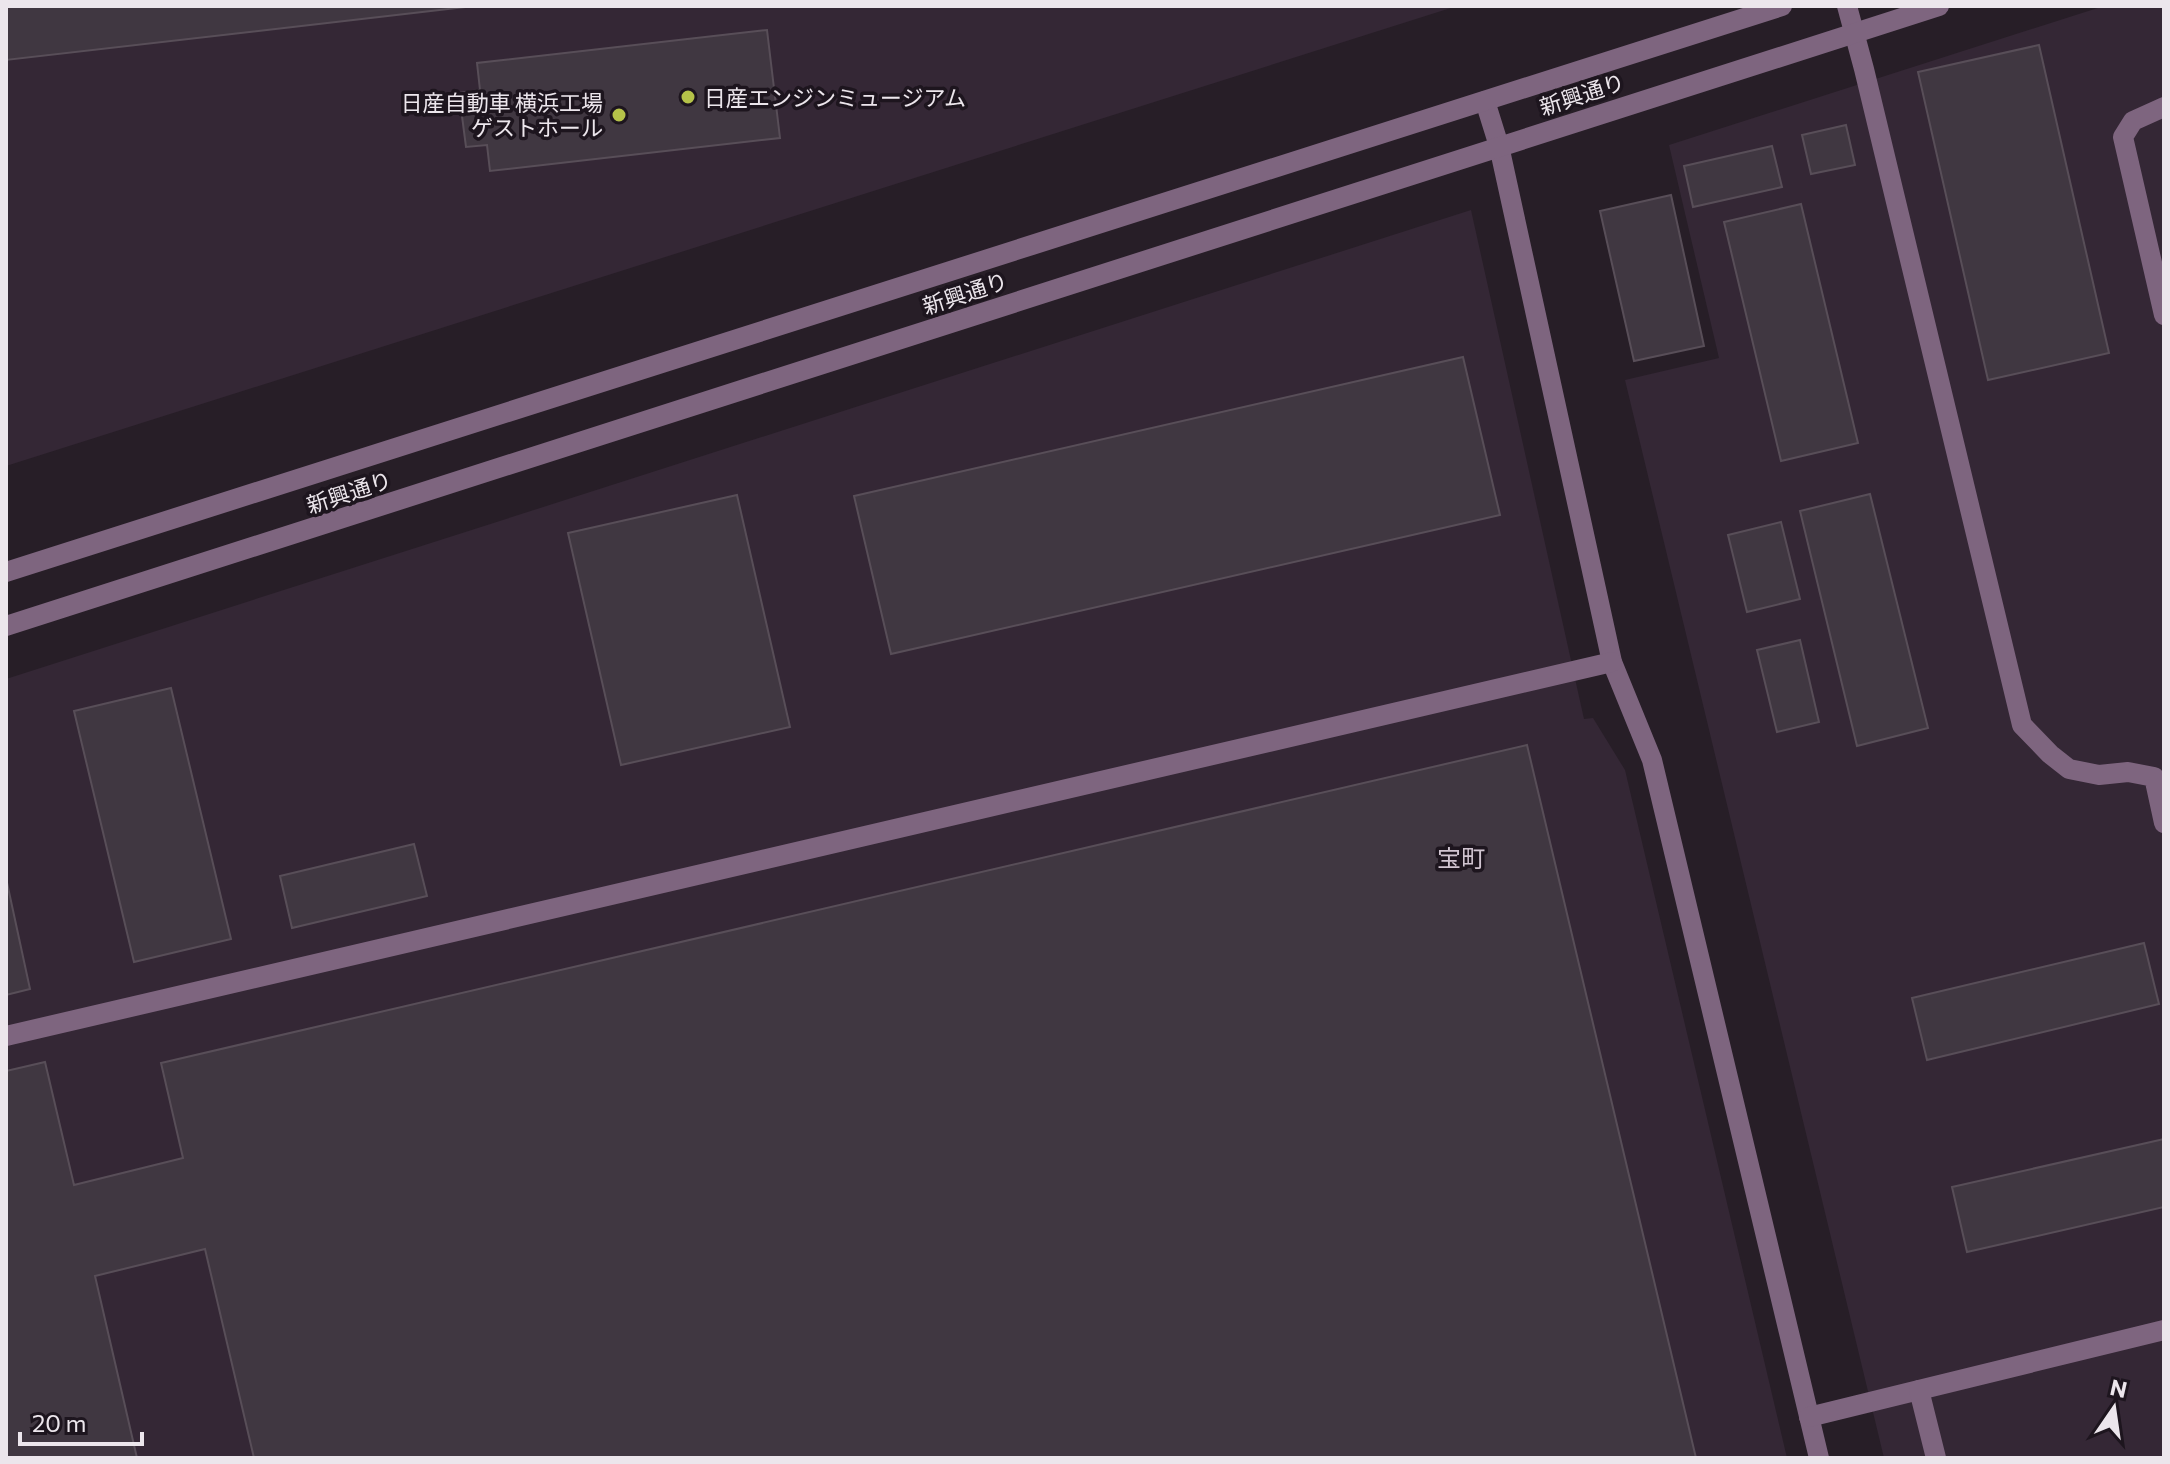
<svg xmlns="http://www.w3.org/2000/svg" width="2170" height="1464" font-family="Commissioner,'Noto Sans JP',sans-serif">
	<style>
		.built { fill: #342735 }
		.building { fill: #403741; stroke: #584e58; stroke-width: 2 }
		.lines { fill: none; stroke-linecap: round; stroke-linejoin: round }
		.minor { stroke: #7e657f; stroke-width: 20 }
		.poi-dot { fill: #b5c249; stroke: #1d151e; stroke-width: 3 }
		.labels { text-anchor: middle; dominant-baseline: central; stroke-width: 7; stroke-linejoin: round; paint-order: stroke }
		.street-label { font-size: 22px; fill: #ece6ec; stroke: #1d151e }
		.poi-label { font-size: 22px; fill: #ece6ec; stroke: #1d151e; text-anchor: start }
		.neighbourhood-label { font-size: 24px; fill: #d1c5d1; stroke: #1d151e }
	</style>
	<rect width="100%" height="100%" fill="#271e27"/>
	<g class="built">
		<polygon points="6,6 1457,6 6,466"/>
		<polygon points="2104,6 2164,6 2164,1458 1884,1458 1625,380 1719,358 1669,145"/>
		<polygon points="1471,210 1584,719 1593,718 1625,770 1787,1458 6,1458 6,679"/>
	</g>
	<g class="building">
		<polygon points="6,6 474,6 6,60"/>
		<polygon points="767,30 780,138 490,171 487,145 466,147 459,93 480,90 477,63"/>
		<polygon points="2039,45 2109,353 1988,380 1918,72"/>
		<polygon points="1846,125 1855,165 1811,174 1802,135"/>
		<polygon points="1772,146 1782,187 1693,207 1684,166"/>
		<polygon points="1671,195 1704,346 1634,361 1600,211"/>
		<polygon points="1801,204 1858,443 1781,461 1724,222"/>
		<polygon points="1463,357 1500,515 891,654 854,496"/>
		<polygon points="1870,494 1928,728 1857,746 1800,511"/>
		<polygon points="737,495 790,727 621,765 568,533"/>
		<polygon points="1781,522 1800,599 1747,612 1728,535"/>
		<polygon points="1800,640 1819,722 1777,732 1757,650"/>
		<polygon points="171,688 231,939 134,962 74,711"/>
		<polygon points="1527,745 1696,1458 254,1458 205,1249 95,1276 137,1458 6,1458 6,1071 45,1062 74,1185 183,1158 161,1063"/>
		<polygon points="414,844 427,896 292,928 280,876"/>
		<polygon points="6,878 30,989 6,995"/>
		<polygon points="2144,943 2159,1004 1927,1060 1912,998"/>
		<polygon points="2164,1139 2164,1207 1967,1252 1952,1187"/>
	</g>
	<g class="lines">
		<g class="minor">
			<polyline points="1847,6 1864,69 2022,725 2050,754 2069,769 2099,775 2128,772 2154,777 2164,823"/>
			<polyline points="1485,101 1499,146 1612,662 1652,760 1819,1458"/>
			<polyline points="2164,107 2133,121 2123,137 2164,315"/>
			<polyline points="6,572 1782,6"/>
			<polyline points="6,626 1939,6"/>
			<polyline points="6,1036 1612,662"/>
			<polyline points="1809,1417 1919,1390"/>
			<polyline points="1936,1458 1919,1390 2164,1330"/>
		</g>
	</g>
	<g class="poi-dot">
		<circle cx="688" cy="97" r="8"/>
		<circle cx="619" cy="115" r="8"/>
	</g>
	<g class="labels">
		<g class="street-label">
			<text transform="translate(1582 94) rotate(-18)">新興通り</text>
			<text transform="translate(965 293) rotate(-18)">新興通り</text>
			<text transform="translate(349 492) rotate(-18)">新興通り</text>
		</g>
		<g class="poi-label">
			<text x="704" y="97">日産エンジンミュージアム</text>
			<text x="603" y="102" text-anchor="end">日産自動車 横浜工場<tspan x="603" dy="25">ゲストホール</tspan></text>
		</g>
		<g class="neighbourhood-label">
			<text x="1461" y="857">宝町</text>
		</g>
	</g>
	<rect width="2170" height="1464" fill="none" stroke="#ece6ec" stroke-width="16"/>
	<g transform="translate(2114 1408) rotate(13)" stroke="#1d151e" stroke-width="6" paint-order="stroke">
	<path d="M0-6L14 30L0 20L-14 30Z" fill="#ece6ec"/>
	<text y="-12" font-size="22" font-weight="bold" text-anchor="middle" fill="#ece6ec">N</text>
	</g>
	<path d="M20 1432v12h122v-12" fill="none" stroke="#ece6ec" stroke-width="4"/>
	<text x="32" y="1432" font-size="24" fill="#ece6ec" stroke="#1d151e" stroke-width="6" paint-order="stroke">20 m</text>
</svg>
